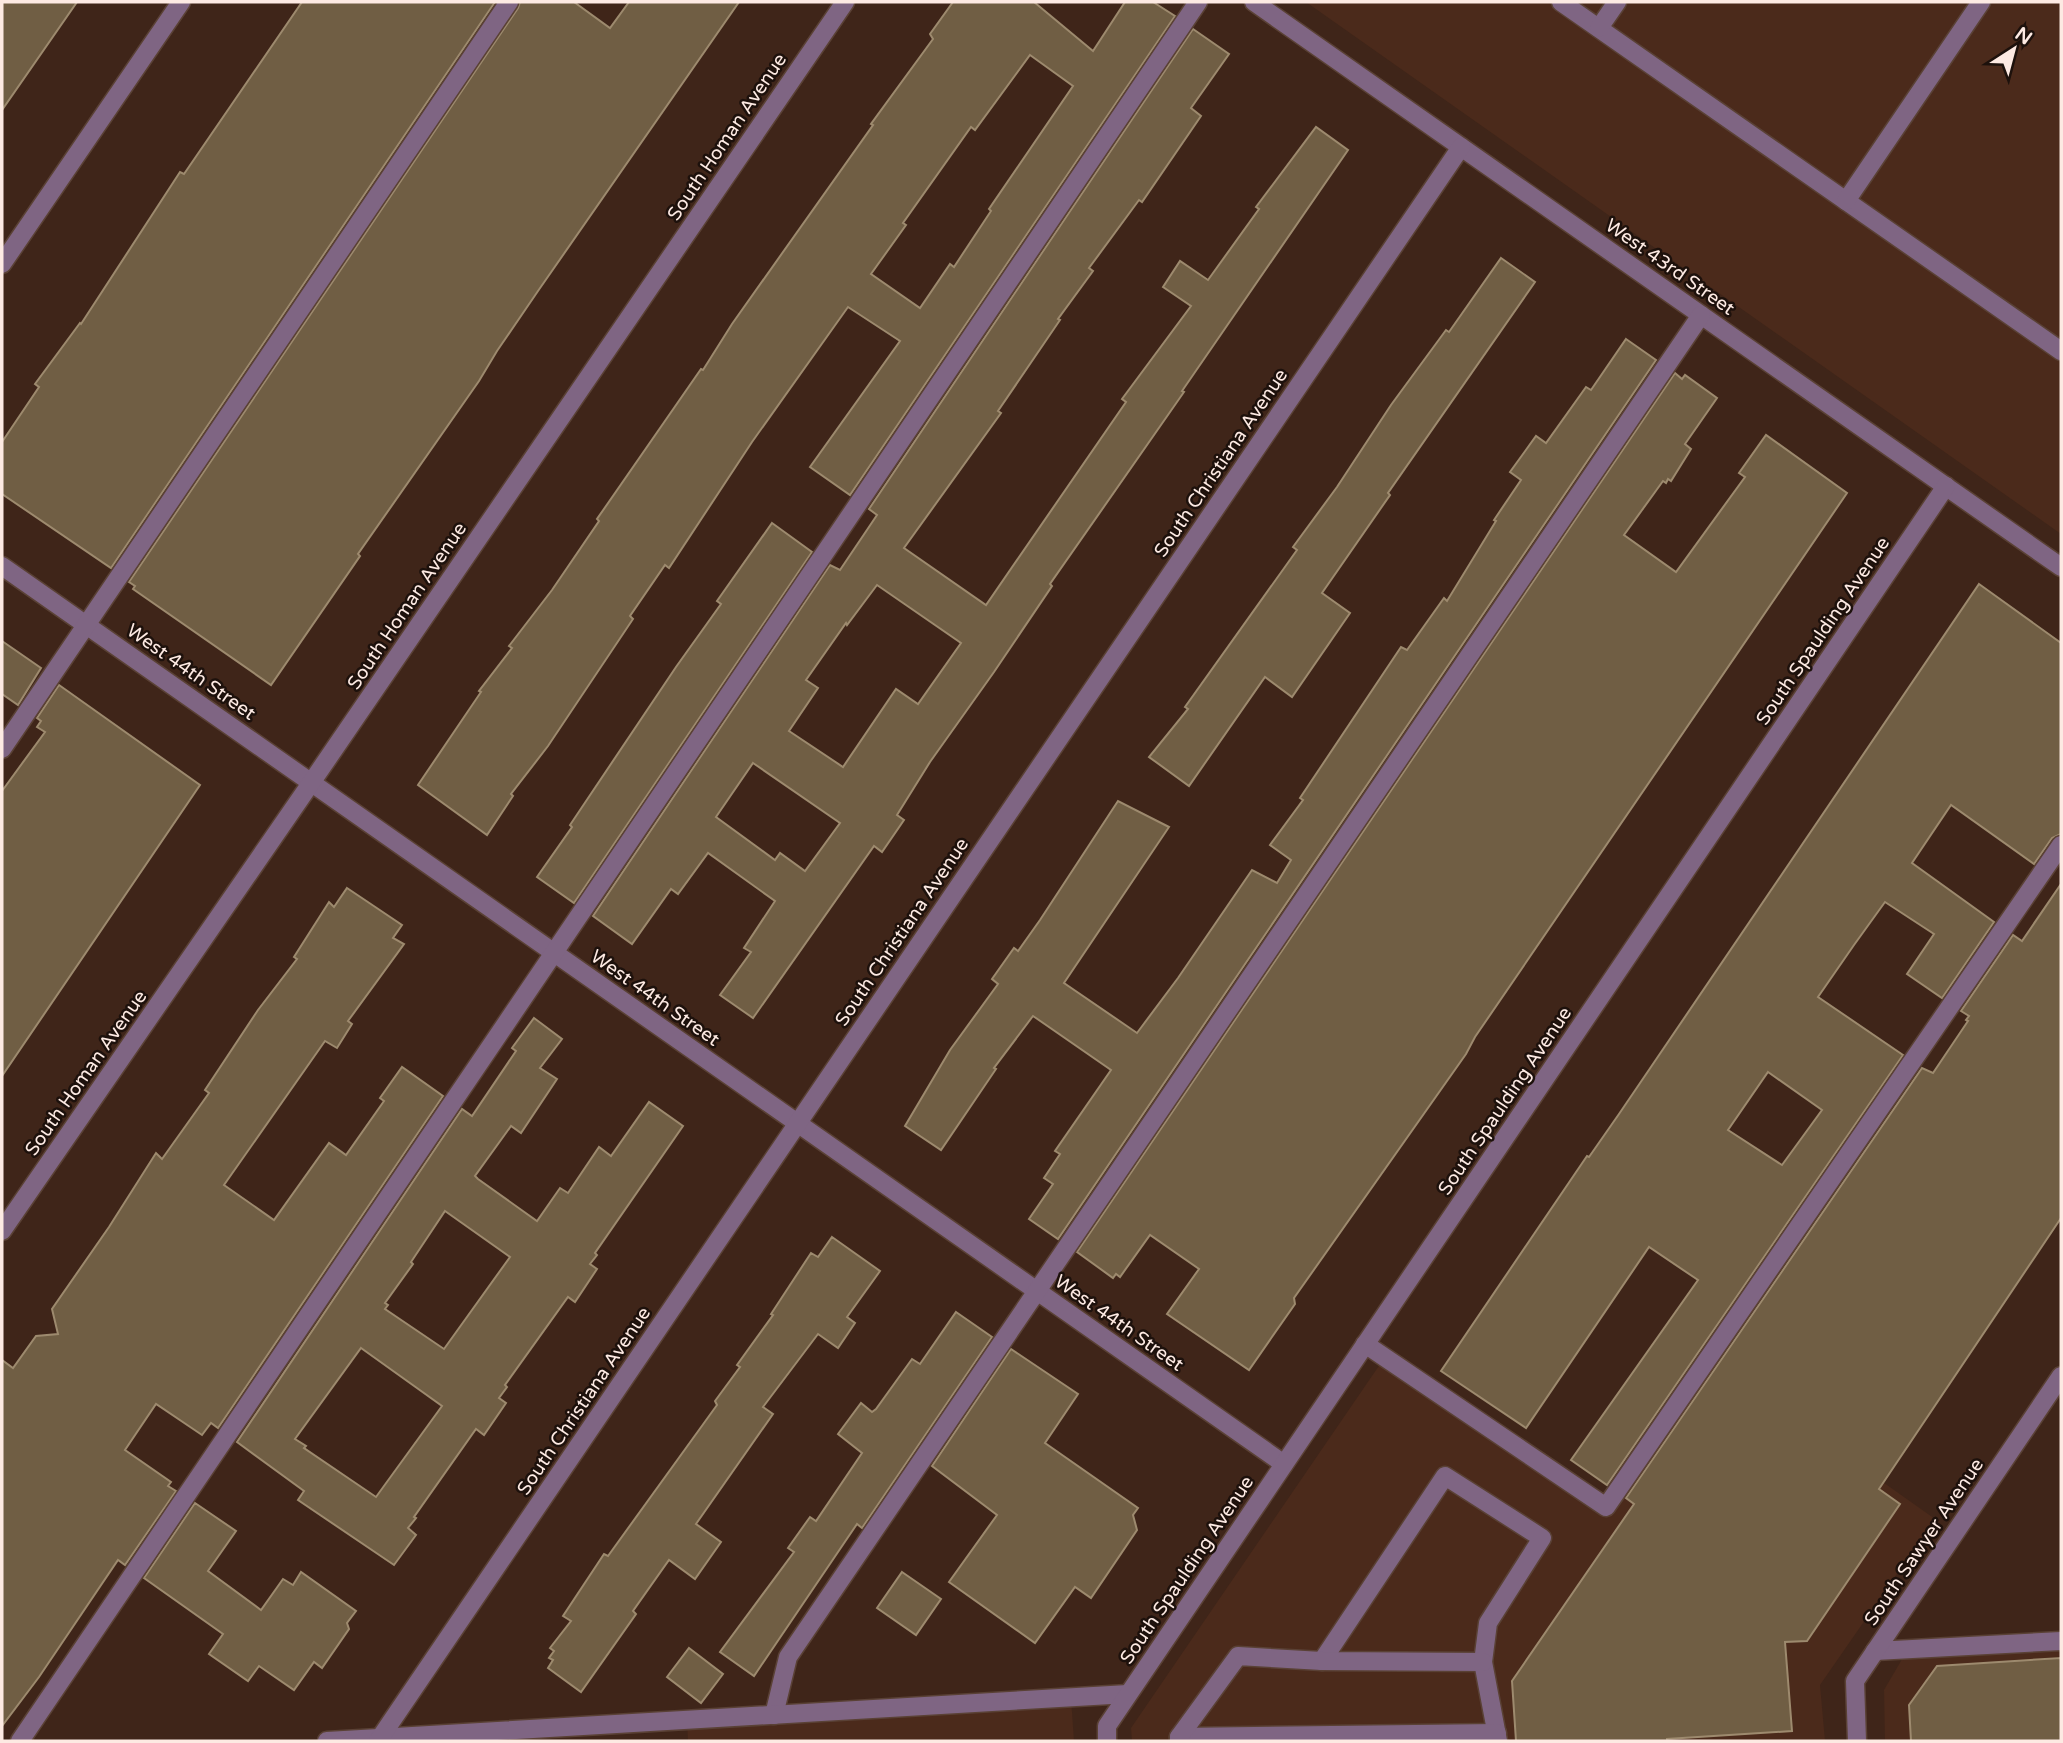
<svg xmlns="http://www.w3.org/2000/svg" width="2063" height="1743" font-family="'Varela Round',sans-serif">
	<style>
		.built { fill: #4b2a1b }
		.building { fill: #705e44; stroke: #9d8a6e; stroke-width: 2; fill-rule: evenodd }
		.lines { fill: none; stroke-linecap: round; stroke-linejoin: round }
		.minor-casing { stroke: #5a4135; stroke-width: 21 }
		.minor { stroke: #7f6583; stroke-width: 18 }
		.labels { text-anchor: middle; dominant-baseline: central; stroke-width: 5; stroke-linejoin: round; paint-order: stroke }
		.street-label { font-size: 19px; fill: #fdeae3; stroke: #1d110c }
	</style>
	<rect width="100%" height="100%" fill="#3f2519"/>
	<g class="built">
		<polygon points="1306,2 2061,2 2061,534"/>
		<polygon points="1385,1357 1605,1507 1708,1358 1935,1519 1820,1685 1825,1741 1132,1741 1131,1728"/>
		<polygon points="2061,1641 2061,1741 1885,1741 1884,1690 1908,1649"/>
		<polygon points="1071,1698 1074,1741 688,1741 687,1720"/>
	</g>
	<g class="building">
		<polygon points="2,2 77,2 2,110"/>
		<polygon points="302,2 495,2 111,568 2,494 2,442 39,387 35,384 80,323 81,324 180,172 184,174"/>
		<polygon points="520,2 574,2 610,28 629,2 739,2 538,291 497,351 479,381 358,554 360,556 271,685 133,589 135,586 129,582 518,8"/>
		<path d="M 953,2 L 1034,2 L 1093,51 L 1125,2 L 1153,2 L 1175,16 L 850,495 L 810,467 L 900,341 L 848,307 L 752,442 L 669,568 L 665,565 L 630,616 L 633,619 L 548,746 L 511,794 L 513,796 L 487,835 L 418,785 L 481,692 L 479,691 L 512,648 L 509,646 L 552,590 L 599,521 L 597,519 L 701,369 L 703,370 L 732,324 L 873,125 L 871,124 L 933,39 L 930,34 ZM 1030,55 L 1073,86 L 989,209 L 991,211 L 954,267 L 950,264 L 920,308 L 871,274 L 906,225 L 903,223 L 971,127 L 975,130 Z"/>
		<path d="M 1193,29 L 1229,54 L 1191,108 L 1201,116 L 1142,202 L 1139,200 L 1089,268 L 1093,271 L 1058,319 L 1060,320 L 998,411 L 1001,413 L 904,548 L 986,605 L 1126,402 L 1122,399 L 1191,306 L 1163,287 L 1180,261 L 1208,280 L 1259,209 L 1256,207 L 1316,127 L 1348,150 L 1182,391 L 1184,392 L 1050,584 L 1052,586 L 994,672 L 930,762 L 897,815 L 904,820 L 882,852 L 874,846 L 753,1018 L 720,995 L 751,952 L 744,948 L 775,901 L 708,853 L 678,894 L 671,889 L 632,944 L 593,916 L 830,565 L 840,570 L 877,515 L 869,509 ZM 877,585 L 961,643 L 918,704 L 896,689 L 843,767 L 789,731 L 818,688 L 806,680 L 846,623 L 847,625 ZM 753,763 L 840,823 L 805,871 L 780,853 L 775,860 L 716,817 Z"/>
		<polygon points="1501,258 1535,282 1388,493 1390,495 1322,593 1350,613 1292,697 1265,677 1189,786 1149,757 1188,709 1185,707 1297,550 1293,547 1337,487 1391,405 1446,330 1449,332"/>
		<polygon points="1626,339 1656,360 1058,1239 1029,1219 1053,1184 1044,1178 1060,1154 1055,1151 1111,1070 1033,1016 994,1068 996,1069 941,1150 905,1126 950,1050 998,984 992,979 1014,948 1018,951 1040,920 1118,801 1169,827 1064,983 1137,1033 1178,978 1252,870 1277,883 1291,860 1270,845 1303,800 1300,798 1401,647 1407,650 1444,598 1447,601 1496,521 1494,520 1521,480 1510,472 1536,436 1546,443 1586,387 1591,390"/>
		<polygon points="1675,373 1682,379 1685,375 1717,398 1685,444 1691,449 1671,481 1668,479 1666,483 1663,481 1624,535 1676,572 1745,477 1739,473 1766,435 1847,493 1475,1037 1466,1054 1294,1298 1295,1304 1249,1370 1167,1314 1199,1269 1150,1235 1120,1277 1116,1274 1113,1278 1077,1252"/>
		<polygon points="772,523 812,552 574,903 537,877 572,827 570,825 676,667 721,604 717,601"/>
		<path d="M 1979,584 L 2061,643 L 2061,834 L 2052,838 L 2034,864 L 1951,805 L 1912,863 L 1994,922 L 1942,998 L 1907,974 L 1934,934 L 1885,902 L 1854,945 L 1818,997 L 1903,1055 L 1607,1485 L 1571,1460 L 1698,1280 L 1649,1247 L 1526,1428 L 1441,1371 L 1587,1156 L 1589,1157 L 1619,1114 ZM 1768,1072 L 1822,1110 L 1782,1165 L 1728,1130 Z"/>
		<polygon points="2,641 41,668 18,705 2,694"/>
		<polygon points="59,685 200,785 2,1076 2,791 45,732 37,727 41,721 37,718"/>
		<polygon points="2061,884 2061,1218 1879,1489 1900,1504 1807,1641 1785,1642 1792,1731 1667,1739 1667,1741 1516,1741 1512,1681 1634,1504 1626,1498 1922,1068 1933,1073 1968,1021 1966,1020 1969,1016 1961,1011 2013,935 2022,941"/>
		<polygon points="347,888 402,925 393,938 404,944 348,1021 352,1024 337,1048 325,1041 224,1185 274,1220 329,1143 346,1155 384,1101 380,1098 402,1067 443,1096 218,1428 211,1423 202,1435 156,1404 125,1450 171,1482 168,1486 176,1491 125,1565 118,1560 39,1677 2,1726 2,1360 13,1368 36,1336 58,1334 52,1309 109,1227 156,1153 162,1159 209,1093 205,1090 258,1010 297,959 294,957 329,902 334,907"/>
		<path d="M 534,1018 L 562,1039 L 540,1068 L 557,1079 L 521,1133 L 511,1126 L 475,1176 L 478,1179 L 537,1221 L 560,1188 L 568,1193 L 599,1147 L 611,1156 L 649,1102 L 683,1126 L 595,1253 L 597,1255 L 590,1264 L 597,1269 L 575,1302 L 568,1297 L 505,1385 L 507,1387 L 499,1398 L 506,1403 L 484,1435 L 476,1429 L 414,1517 L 416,1518 L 408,1528 L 416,1535 L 394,1565 L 298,1500 L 304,1491 L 237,1442 L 462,1109 L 472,1116 L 516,1051 L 512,1048 ZM 445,1211 L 510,1257 L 444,1349 L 385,1309 L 388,1305 L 385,1303 L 413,1264 L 411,1262 ZM 361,1348 L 442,1406 L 376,1497 L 304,1448 L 306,1446 L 295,1439 Z"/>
		<polygon points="832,1237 880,1271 847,1317 855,1323 838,1348 818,1334 763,1407 773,1414 696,1524 721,1542 695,1579 669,1560 633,1611 636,1614 581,1692 548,1668 553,1660 549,1658 554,1651 550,1648 571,1621 563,1616 604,1554 608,1556 717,1405 715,1401 740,1367 737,1365 773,1315 771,1314 811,1253 818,1257"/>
		<polygon points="956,1312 992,1337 862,1528 857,1524 754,1676 720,1652 794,1552 788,1548 810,1517 816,1521 862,1453 838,1434 861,1403 872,1412 876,1409 912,1359 920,1364"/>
		<polygon points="1011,1349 1078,1394 1045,1443 1138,1508 1133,1515 1137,1530 1091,1598 1075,1587 1035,1643 949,1582 997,1515 932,1466"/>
		<polygon points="195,1503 236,1531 208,1571 261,1610 283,1579 293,1585 301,1572 356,1611 347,1623 349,1629 322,1668 314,1662 294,1690 259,1666 248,1681 209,1654 223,1634 144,1578"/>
		<polygon points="902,1572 941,1599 916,1635 877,1608"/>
		<polygon points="689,1648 723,1674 701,1703 667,1677"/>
		<polygon points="2061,1658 2061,1741 1911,1741 1909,1705 1937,1666"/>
	</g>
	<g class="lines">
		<g class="minor-casing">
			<g id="minor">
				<polyline points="1254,2 2061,567"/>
				<polyline points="1561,2 2061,351"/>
				<polyline points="1599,28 1617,2"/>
				<polyline points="1846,201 1981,2"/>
				<polyline points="2,264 181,2"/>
				<polyline points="2,566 1284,1464"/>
				<polyline points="2,749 509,2"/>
				<polyline points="2,1231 311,783 845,2"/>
				<polyline points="1365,1344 1606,1507 2061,845"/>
				<polyline points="1875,1651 2061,1641"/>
				<polyline points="1322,1661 1445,1476 1542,1538 1488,1623 1483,1662 1498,1741"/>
				<polyline points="774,1715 788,1657 1701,315"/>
				<polyline points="1179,1737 1497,1733"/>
				<polyline points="20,1741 1198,2"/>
				<polyline points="327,1741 1128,1694"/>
				<polyline points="378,1741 1461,147"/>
				<polyline points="1107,1741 1107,1726 1946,486"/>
				<polyline points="1179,1741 1179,1737 1238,1656 1322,1661 1483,1662"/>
				<polyline points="1857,1741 1855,1681 2061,1376"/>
			</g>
		</g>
		<use href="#minor" class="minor"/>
	</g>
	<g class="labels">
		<g class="street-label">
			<text transform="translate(727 137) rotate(-56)">South Homan Avenue</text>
			<text transform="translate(1670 267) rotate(35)">West 43rd Street</text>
			<text transform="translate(1221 463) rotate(-56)">South Christiana Avenue</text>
			<text transform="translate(407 606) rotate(-56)">South Homan Avenue</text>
			<text transform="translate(1823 631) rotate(-56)">South Spaulding Avenue</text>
			<text transform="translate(191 672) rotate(35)">West 44th Street</text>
			<text transform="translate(902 932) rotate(-56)">South Christiana Avenue</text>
			<text transform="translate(655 998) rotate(35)">West 44th Street</text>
			<text transform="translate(86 1073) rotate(-55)">South Homan Avenue</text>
			<text transform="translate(1505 1101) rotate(-56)">South Spaulding Avenue</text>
			<text transform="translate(1119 1323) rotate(35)">West 44th Street</text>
			<text transform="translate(584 1401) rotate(-56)">South Christiana Avenue</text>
			<text transform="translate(1924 1542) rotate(-56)">South Sawyer Avenue</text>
			<text transform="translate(1187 1570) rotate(-56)">South Spaulding Avenue</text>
		</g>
	</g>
	<rect width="2063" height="1743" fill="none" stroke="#fdeae3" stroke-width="7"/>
	<g transform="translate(2014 49) rotate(36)" stroke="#1d110c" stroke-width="5" paint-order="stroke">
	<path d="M0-5L12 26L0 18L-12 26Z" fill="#fdeae3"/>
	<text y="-10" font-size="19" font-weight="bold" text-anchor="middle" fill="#fdeae3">N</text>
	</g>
</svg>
